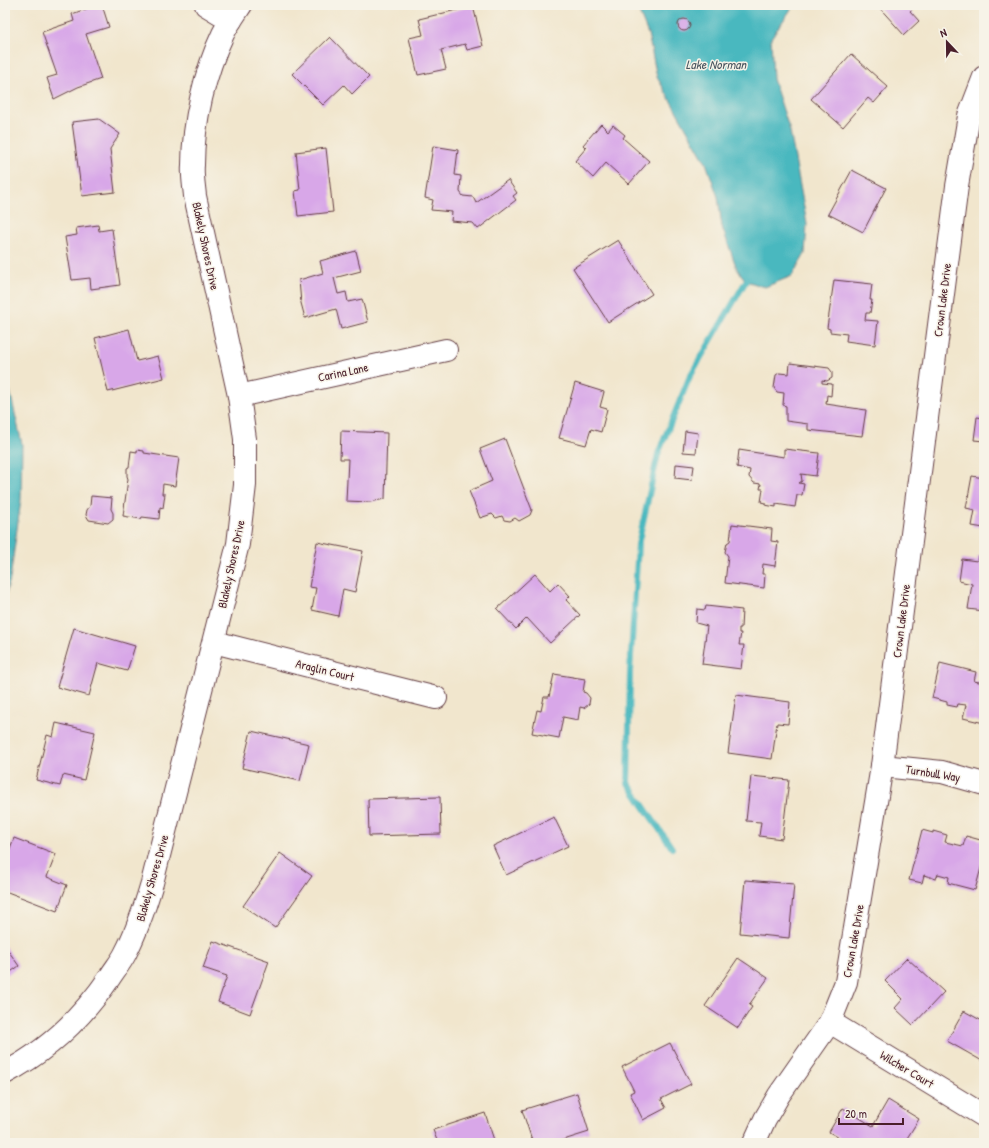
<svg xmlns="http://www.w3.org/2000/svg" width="989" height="1148" font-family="'Patrick Hand',sans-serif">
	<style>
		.water { fill: #48b8bf; stroke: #496c75 }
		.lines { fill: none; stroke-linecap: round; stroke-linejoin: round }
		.stream { stroke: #48b8bf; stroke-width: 6 }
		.building { fill: #d8a7e8 }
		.minor-casing { stroke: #633d43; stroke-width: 24 }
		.minor { stroke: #fff; stroke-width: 22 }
		.labels { text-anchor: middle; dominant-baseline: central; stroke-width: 3; stroke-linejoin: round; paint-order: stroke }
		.street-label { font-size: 12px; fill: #4a1f2b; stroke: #f7f3e8 }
		.water-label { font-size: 13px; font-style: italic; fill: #49555f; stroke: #f7f3e8 }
	</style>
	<rect width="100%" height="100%" fill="#f7f3e8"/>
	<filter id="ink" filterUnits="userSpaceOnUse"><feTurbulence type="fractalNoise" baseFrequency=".025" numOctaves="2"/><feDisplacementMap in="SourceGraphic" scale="8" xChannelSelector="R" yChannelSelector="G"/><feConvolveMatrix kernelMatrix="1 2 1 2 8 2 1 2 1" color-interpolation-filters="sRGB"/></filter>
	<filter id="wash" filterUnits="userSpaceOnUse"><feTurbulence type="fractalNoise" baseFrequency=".012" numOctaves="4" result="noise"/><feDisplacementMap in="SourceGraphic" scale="16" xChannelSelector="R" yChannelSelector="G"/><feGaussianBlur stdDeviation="0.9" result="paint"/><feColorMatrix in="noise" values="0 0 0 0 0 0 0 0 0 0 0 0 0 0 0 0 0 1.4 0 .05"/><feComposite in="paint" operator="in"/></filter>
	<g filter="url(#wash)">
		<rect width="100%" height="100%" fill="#f1e6cd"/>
		<g class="water">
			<polygon points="636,5 794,5 771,38 773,79 790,131 807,224 805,254 792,276 765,287 746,281 737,269 722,227 718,197 706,163 657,77 648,34"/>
			<polygon points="5,370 22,444 21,500 10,579 5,597"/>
		</g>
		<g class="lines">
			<polyline class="stream" points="672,848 628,783 630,671 638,545 658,454 690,376 746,281"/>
		</g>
		<g id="blocks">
			<g class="building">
				<polygon points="97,5 102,5 109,27 86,34 101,79 78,87 54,99 47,78 57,75 42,32 74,21 72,14"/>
				<polygon points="877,5 917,5 910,11 919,21 904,35"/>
				<polygon points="473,6 483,46 467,50 465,44 441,50 446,69 418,75 409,38 423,35 419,19"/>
				<circle cx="684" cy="25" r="6"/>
				<polygon points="330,37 369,77 352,94 344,85 323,105 292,74"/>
				<polygon points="851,54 888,87 874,103 868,98 843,127 811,99"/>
				<polygon points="99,119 120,134 110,149 115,192 82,196 72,122"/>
				<polygon points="601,124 608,131 613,125 625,135 623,138 649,161 629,184 606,163 593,178 575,161 586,148 583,145"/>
				<polygon points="433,146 458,150 455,175 461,176 460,192 463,196 473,197 476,203 508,180 517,193 513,196 516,200 478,229 473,223 451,221 452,212 431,210 433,200 425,198"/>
				<polygon points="326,148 333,212 298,216 295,191 300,190 296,152"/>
				<polygon points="852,170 886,188 863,232 828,214"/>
				<polygon points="98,225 99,231 112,229 120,285 91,289 90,278 72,280 65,237 77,235 76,228"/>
				<polygon points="618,240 652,294 608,322 573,268"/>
				<polygon points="356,251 361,271 334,278 338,294 346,292 348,302 362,299 368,322 341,329 336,309 305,318 301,303 299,280 323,273 320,261"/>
				<polygon points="834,280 872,284 870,300 872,300 870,313 866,313 865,320 878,321 875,345 846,341 847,334 830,332 830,329 827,328"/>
				<polygon points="129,329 137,361 158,356 164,378 108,392 95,338"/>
				<polygon points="790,363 829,368 832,372 832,378 827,381 822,380 822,383 832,384 831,396 827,395 826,404 866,410 862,436 808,430 808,424 786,421 786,406 783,405 784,393 777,392 774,388 776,375 779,373 789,374"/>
				<polygon points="575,383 604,392 600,407 607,409 601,432 591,429 586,445 559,438"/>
				<polygon points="977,417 984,418 984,441 974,440"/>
				<polygon points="341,431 387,433 385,499 370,502 346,501 348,459 340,459"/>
				<polygon points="685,431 698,433 696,453 683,452"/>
				<polygon points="505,439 532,510 530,515 519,521 515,518 510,521 504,520 502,516 496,518 492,514 480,518 469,491 492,481 480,449"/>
				<polygon points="784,449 819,453 816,476 801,474 802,481 799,483 804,484 802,495 797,495 795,507 776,504 776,507 765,505 765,503 761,502 763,489 760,489 761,484 754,483 749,477 750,470 737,467 739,450 784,457"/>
				<polygon points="137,450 144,451 144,453 179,458 175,486 163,484 162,494 165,494 163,508 160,507 159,519 142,517 141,519 123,516 128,479 127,476 127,468 129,467 131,451 137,452"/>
				<polygon points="676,464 694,466 692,480 675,478"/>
				<polygon points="972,476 984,478 984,528 972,526 975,510 966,508"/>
				<polygon points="91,496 112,498 111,509 113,513 113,519 108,523 89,520 86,515 87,510 90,506"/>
				<polygon points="732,524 772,529 771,541 778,542 775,566 763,564 762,574 765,574 764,588 725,583 728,556 725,552 727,543 730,541"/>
				<polygon points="317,542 363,551 355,592 343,589 338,616 312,610 316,588 309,587"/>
				<polygon points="978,556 984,557 984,611 968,609 972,584 959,581 962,559 977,561"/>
				<polygon points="535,574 550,591 558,583 570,596 566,600 580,615 550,643 527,618 516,629 497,609"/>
				<polygon points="706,606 742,610 741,628 739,628 739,633 741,633 739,645 744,645 741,669 702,664 707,626 696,623 697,609 705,610"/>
				<polygon points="74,628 135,646 127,671 98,663 89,696 57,687"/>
				<polygon points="940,663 976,672 974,681 984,683 984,723 963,718 966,705 958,704 957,707 947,705 947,702 932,698"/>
				<polygon points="554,674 585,679 583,692 586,693 590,698 589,704 584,708 580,707 578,720 563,717 559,738 532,733 537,710 541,711 544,697 549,697"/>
				<polygon points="736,695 790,702 788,724 777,723 772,759 728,753"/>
				<polygon points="56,723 95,732 84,780 63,775 60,786 36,780 47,735 53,737"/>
				<polygon points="251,731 309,744 300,781 242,768"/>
				<polygon points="751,776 789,780 782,839 759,836 761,822 746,821"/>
				<polygon points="440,797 441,834 369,836 368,799"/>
				<polygon points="554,817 568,846 506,875 493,846"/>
				<polygon points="922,830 933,833 933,831 947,835 945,842 963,846 966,836 984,841 984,857 975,890 948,883 949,877 938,874 936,879 924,875 922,883 909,880"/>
				<polygon points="14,838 56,854 47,877 67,885 57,911 5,891 5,861"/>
				<polygon points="280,853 312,876 275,928 243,906"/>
				<polygon points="745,880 794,884 789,938 740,933"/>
				<polygon points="213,941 269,961 250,1014 218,1002 227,976 203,968"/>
				<polygon points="5,946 19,966 5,976"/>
				<polygon points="738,958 768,978 749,1005 752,1007 738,1028 705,1006"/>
				<polygon points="907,958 944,992 913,1025 895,1008 903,999 885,981"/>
				<polygon points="964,1011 984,1022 984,1062 947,1041"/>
				<polygon points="670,1043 691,1084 661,1099 666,1108 643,1120 630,1093 634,1091 622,1067"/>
				<polygon points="577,1093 589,1132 554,1143 533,1143 522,1110"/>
				<polygon points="888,1100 919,1119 904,1143 848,1143 829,1132 843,1108 873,1126"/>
				<polygon points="485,1113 495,1143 438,1143 433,1130"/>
			</g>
		</g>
	</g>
	<g filter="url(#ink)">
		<use href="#blocks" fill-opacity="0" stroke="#633d43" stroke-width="1"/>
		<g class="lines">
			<g class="minor-casing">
				<g id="minor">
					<polyline points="206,5 231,20"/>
					<polyline points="239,396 446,350"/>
					<polyline points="214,642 436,698"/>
					<polyline points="882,766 942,772 984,784"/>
					<polyline points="830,1022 984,1116"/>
					<path d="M 5,1073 C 49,1050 82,1018 110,977 C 115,969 121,962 125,954 C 137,931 145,907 152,883 L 238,544 L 245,485 L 245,439 L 239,396 L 195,196 C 194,185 192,175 193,165 C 193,122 205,72 223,34 C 228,24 235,14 241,5"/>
					<polyline points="754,1143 765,1119 779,1095 830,1022 846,982 882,766 957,186 969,116 984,77"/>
				</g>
			</g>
			<use href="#minor" class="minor"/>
		</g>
	</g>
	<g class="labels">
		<g class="street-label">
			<text transform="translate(206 246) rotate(78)">Blakely Shores Drive</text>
			<text transform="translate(942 300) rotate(-83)">Crown Lake Drive</text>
			<text transform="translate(343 372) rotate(-12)">Carina Lane</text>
			<text transform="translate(231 564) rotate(-78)">Blakely Shores Drive</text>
			<text transform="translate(901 621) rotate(-83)">Crown Lake Drive</text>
			<text transform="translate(325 670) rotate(14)">Araglin Court</text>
			<text transform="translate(933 773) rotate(9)">Turnbull Way</text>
			<text transform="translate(152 878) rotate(-74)">Blakely Shores Drive</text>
			<text transform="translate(853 941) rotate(-80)">Crown Lake Drive</text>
			<text transform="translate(907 1069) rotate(31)">Wilcher Court</text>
		</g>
		<g class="water-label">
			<text x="716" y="64">Lake Norman</text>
		</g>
	</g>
	<rect width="989" height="1148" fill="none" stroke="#f7f3e8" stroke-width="20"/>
	<g transform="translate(947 42) rotate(338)" stroke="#f7f3e8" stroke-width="3" paint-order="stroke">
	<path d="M0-3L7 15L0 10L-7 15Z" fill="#4a1f2b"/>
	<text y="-6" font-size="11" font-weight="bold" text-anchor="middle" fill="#4a1f2b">N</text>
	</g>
	<path d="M839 1118v6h64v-6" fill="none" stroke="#4a1f2b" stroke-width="2"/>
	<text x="845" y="1118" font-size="12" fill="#4a1f2b" stroke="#f7f3e8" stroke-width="3" paint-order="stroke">20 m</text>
</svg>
